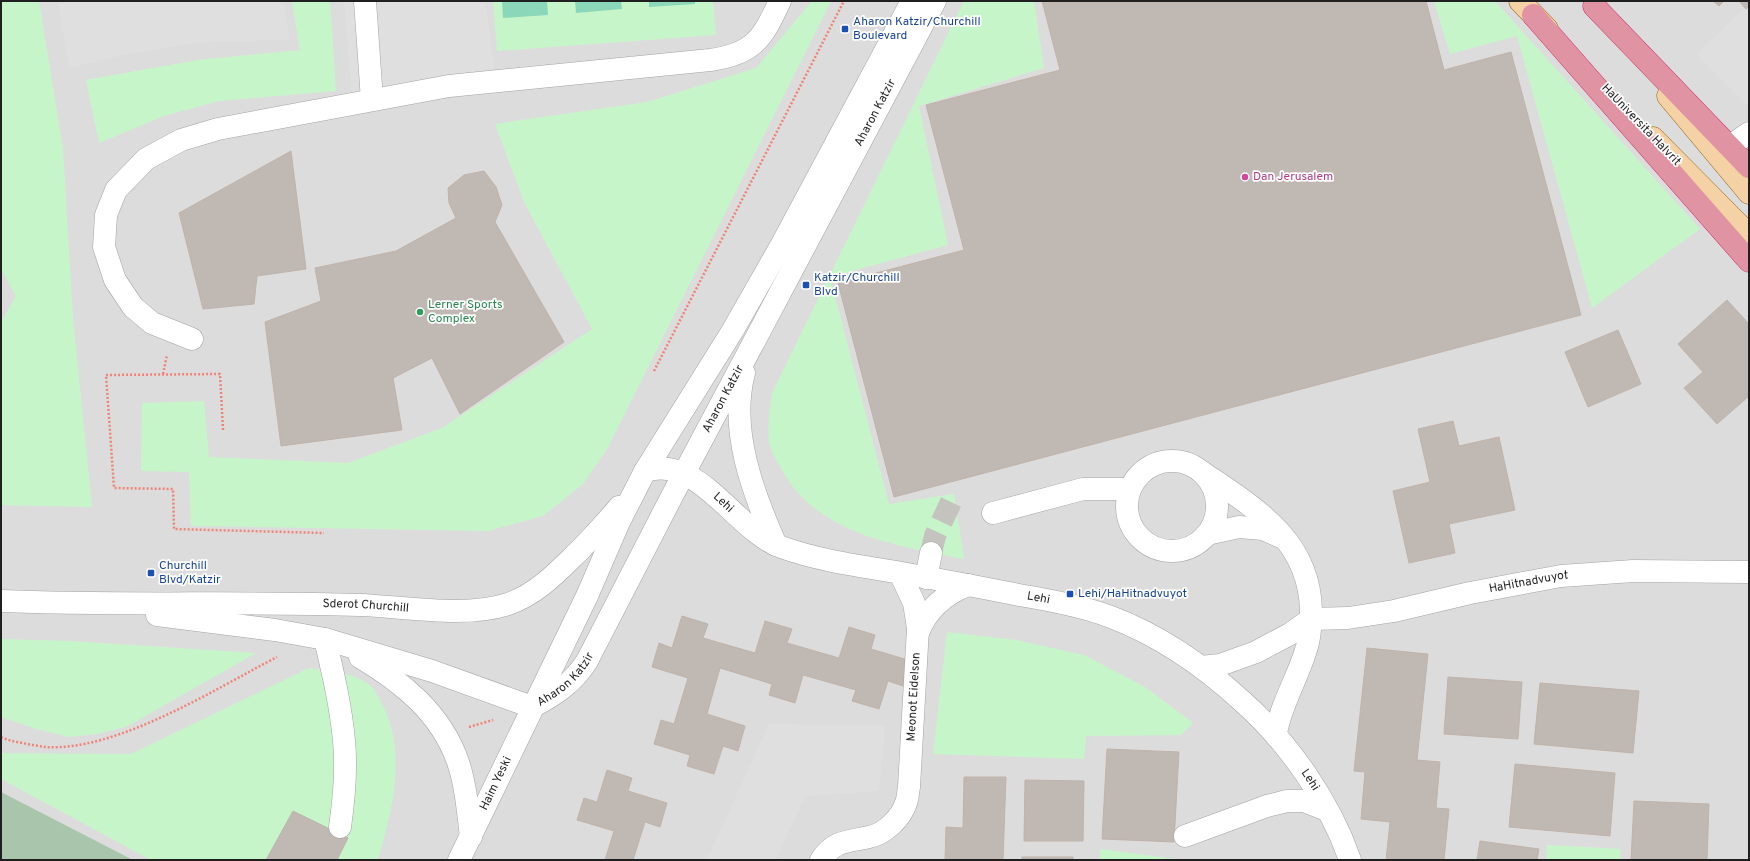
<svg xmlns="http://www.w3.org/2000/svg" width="1750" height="861" font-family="Overpass,sans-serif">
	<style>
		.residential { fill: #dddcdc }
		.cemetery { fill: #a9c6ad }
		.park { fill: #c7f5ca }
		.pitch { fill: #8ad8b9 }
		.parking { fill: #dfdfdf }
		.building { fill: #bfb8b3; stroke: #c0b3aa }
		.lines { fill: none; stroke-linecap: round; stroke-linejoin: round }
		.minor-tunnel { stroke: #c5c3be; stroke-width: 22; stroke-dasharray: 22 11; stroke-linecap: butt }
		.minor-casing { stroke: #a3a3a3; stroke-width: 23 }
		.major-casing { stroke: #8e620c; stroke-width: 23 }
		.highway-casing { stroke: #cd3369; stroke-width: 23 }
		.path { stroke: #ef8377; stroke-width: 2.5; stroke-dasharray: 2 2; stroke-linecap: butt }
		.minor { stroke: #fff; stroke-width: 22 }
		.major { stroke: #f5d2a5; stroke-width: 22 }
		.highway { stroke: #e094a3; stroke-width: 22 }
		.transit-dot { fill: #1a4fb4; stroke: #fff; stroke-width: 1.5 }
		.hotel-dot { fill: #d1479c; stroke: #fff; stroke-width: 1.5 }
		.leisure-dot { fill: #2e9e5b; stroke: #fff; stroke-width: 1.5 }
		.labels { text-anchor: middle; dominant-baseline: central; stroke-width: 3.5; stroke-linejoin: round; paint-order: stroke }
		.transit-label { font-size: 12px; fill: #164399; stroke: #fff; text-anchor: start }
		.street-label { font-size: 12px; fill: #1f1f1f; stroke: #fff }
		.hotel-label { font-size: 12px; fill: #b23c85; stroke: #fff; text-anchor: start }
		.leisure-label { font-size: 12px; fill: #27864d; stroke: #fff; text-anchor: start }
	</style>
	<rect width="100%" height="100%" fill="#efece6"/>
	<rect class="residential" x="1" y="1" width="1748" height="859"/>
	<polygon class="cemetery" points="1,792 133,860 1,860"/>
	<g class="park">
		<polygon points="1,1 39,1 63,149 73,319 92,507 1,505 1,322 16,296 1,269"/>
		<polygon points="292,1 330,1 336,91 219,101 164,116 99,143 86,80 198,60 300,50"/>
		<polygon points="493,1 713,1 716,35 497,51"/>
		<polygon points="812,1 831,1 607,449 583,484 543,516 488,531 191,526 189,472 141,471 142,403 204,401 209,457 348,463 442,428 592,329 524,202 495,124 647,102 756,68"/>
		<path d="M 964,1 L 1034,1 L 1044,68 L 919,106 L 948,245 L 830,277 L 889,504 L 954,494 L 964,559 C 899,546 819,535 783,472 C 778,463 771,452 769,442 C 767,425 770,409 772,393 Z"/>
		<polygon points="1434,1 1495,1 1700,229 1592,308 1517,36 1450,54"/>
		<polygon points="947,632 1016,640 1084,655 1145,687 1193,723 1181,735 1086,736 1084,759 933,754"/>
		<polygon points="1,639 70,641 256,653 128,726 98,734 69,737 36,729 1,717"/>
		<path d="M 309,668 C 328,671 351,672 367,683 C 374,688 379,698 383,706 C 403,746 396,792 385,834 C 383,842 381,852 377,860 L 151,860 L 1,779 L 1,753 L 131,754 Z"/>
		<polygon points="1547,845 1621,849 1620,860 1546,860"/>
		<polygon points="1100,849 1183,860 1100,860"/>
	</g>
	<g class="pitch">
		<polygon points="502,1 547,1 548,15 503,18"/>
		<polygon points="575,1 621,1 622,9 576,13"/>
		<polygon points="649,1 695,1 695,4 649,7"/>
	</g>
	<g class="parking">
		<polygon points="58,1 283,1 290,40 203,42 132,53 69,68"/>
		<polygon points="344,1 485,1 495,69 352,96"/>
		<polygon points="1749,4 1749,107 1696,54"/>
		<polygon points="769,724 885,726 879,791 805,796 776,860 707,860"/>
	</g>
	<g class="building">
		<polygon points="1042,1 1426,1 1444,70 1511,52 1581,315 894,497 838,283 964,250 926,105 1060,70"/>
		<polygon points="1713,1 1724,1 1719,6"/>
		<polygon points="1739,1 1749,1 1749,6 1746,9"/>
		<polygon points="291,151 306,269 257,276 254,304 203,309 179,213"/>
		<polygon points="484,171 496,187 502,205 495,222 564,342 460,414 432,358 393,378 402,430 281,446 265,322 321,301 315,268 396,251 456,218 449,203 448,188 464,175"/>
		<polygon points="1727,300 1749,324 1749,396 1717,424 1684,388 1703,372 1678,344"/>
		<polygon points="1618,330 1641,384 1588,407 1565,352"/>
		<polygon points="1453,421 1459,446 1499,437 1515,510 1449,524 1455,553 1409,563 1393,491 1430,482 1418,429"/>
		<polygon points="682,616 708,624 703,638 755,653 765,621 792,629 787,643 839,658 849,627 875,635 871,649 911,661 903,686 888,681 879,709 852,701 856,690 803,675 795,703 769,695 772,684 720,668 707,714 745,726 738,751 723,746 714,774 687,766 690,755 654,744 661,720 674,724 688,678 652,667 659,643 672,648"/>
		<polygon points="1367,648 1428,654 1417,760 1440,762 1436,808 1449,809 1444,860 1386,860 1390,822 1361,819 1365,772 1354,771"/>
		<polygon points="1448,677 1522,682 1518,739 1444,734"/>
		<polygon points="1540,683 1639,691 1633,753 1534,744"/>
		<polygon points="1107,749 1179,752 1174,842 1102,839"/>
		<polygon points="1515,764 1615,773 1610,836 1509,827"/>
		<polygon points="607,770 632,778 628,791 667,803 660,827 645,822 633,860 605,860 614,831 577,820 584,798 597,802"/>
		<polygon points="964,777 1006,777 1003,860 945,860 946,827 963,828"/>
		<polygon points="1025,780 1084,781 1083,841 1024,841"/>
		<polygon points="1634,801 1709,804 1707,860 1631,860"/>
		<polygon points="293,811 348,838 337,860 266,860"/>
		<polygon points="1480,841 1539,849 1537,860 1477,860"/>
		<rect x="1022" y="857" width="51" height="3"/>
	</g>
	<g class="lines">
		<polyline class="minor-tunnel" points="931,553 935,536 951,502"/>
		<g class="minor-casing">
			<g id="minor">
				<polyline points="365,1 372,100"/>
				<polyline points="1730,146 1749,133"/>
				<path d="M 192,339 L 152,323 L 133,307 L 115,280 L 104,247 L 106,215 L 116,190 L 146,159 L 181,140 L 218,129 L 449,86 L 710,60 C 754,54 762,39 780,1"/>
				<path d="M 744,373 C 729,430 753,493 776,545"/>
				<circle cx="1172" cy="506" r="45"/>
				<path id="s1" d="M 645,471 C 698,453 735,530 781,547 C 820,561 860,566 902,573 C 941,580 980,587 1019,595 C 1050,600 1082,606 1111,617 C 1161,636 1204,666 1243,702 C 1289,743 1330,802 1350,860"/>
				<path d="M 1202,472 C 1255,508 1310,540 1311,611 C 1311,625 1310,640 1305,653 C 1296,681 1281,705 1276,733"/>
				<polyline points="993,513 1083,489 1130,489"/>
				<polyline points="1207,534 1239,527 1263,529 1281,537"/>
				<polyline points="926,578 931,553"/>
				<path id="s2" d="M 1,601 C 121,606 241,601 361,605 C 405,607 467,618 508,604 C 538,594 559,570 581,549 C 594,535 607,522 619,507"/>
				<polyline points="157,615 275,630 325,639 432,671 532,707"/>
				<path d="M 918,633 C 927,609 945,594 968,585"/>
				<path d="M 325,639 C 333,673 341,707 344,741 C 347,770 344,799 340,827"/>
				<path d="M 360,657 C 402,682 441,713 458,762 C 466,786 468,812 471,837"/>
				<path id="s3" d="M 1201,667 L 1220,665 L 1256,652 L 1290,634 L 1311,619 L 1348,618 L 1394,611 L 1470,593 L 1561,576 L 1633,571 L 1749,572"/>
				<path id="s4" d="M 532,707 C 555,695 573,683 587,661 L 671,498 L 935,1"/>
				<polyline points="1185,836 1267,806 1287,801 1304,801 1327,810"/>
				<path id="s5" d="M 459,860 L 587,596 L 619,522 L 645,471 L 733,330 L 782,244 L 912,1"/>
				<path id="s6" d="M 821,860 C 834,840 848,842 869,837 C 885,834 901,818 906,803 C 908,798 908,792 909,787 L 918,628 L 914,603 L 900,573"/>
			</g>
		</g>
		<g class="major-casing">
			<g id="major">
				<polyline points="1520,1 1547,29"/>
				<polyline points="1668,96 1749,193"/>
				<polyline points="1653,138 1749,235"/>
			</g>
		</g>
		<g class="highway-casing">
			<g id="highway">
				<polyline points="1594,6 1749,167"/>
				<polyline points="1533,15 1749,261"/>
			</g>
		</g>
		<g class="path">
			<polyline points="654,371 844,1"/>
			<polyline points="163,374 167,355"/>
			<polyline points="223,430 220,374 106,375 114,488 173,489 174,529 324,533"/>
			<polyline points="469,727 493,720"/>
			<path d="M 1,737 C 9,741 18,742 27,744 C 33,745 39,746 45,747 C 116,752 215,689 277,657"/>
		</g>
		<use href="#minor" class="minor"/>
		<use href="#major" class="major"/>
		<use href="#highway" class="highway"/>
	</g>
	<g class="transit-dot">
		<rect x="841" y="25" width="8" height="8" rx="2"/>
		<rect x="802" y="281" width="8" height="8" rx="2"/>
		<rect x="147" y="569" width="8" height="8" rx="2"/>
		<rect x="1066" y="590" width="8" height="8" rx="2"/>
	</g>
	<circle class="hotel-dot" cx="1245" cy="177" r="4"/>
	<circle class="leisure-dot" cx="420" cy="312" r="4"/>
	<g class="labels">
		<g class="transit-label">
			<text x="853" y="22">Aharon Katzir/Churchill<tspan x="853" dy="14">Boulevard</tspan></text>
			<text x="814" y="278">Katzir/Churchill<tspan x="814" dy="14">Blvd</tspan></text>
			<text x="159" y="566">Churchill<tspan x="159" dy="14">Blvd/Katzir</tspan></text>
			<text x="1078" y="594">Lehi/HaHitnadvuyot</text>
		</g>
		<g class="street-label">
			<text stroke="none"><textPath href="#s4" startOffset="692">Aharon Katzir</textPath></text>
			<text transform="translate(1641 125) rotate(46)">HaUniversita HaIvrit</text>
			<text stroke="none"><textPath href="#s4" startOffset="368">Aharon Katzir</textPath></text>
			<text stroke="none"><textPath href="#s1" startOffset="89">Lehi</textPath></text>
			<text stroke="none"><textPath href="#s3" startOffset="343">HaHitnadvuyot</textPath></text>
			<text stroke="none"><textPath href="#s1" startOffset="425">Lehi</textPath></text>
			<text stroke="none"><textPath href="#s2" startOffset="365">Sderot Churchill</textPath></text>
			<text stroke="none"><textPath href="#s4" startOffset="44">Aharon Katzir</textPath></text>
			<text stroke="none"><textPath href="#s6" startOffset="214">Meonot Eidelson</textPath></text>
			<text stroke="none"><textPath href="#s1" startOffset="761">Lehi</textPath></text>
			<text stroke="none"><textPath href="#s5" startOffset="85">Haim Yeski</textPath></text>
		</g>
		<g class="hotel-label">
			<text x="1253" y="177">Dan Jerusalem</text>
		</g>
		<g class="leisure-label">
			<text x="428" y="305">Lerner Sports<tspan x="428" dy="14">Complex</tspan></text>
		</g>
	</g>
	<rect width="1750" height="861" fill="none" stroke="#1f1f1f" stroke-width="4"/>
</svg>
